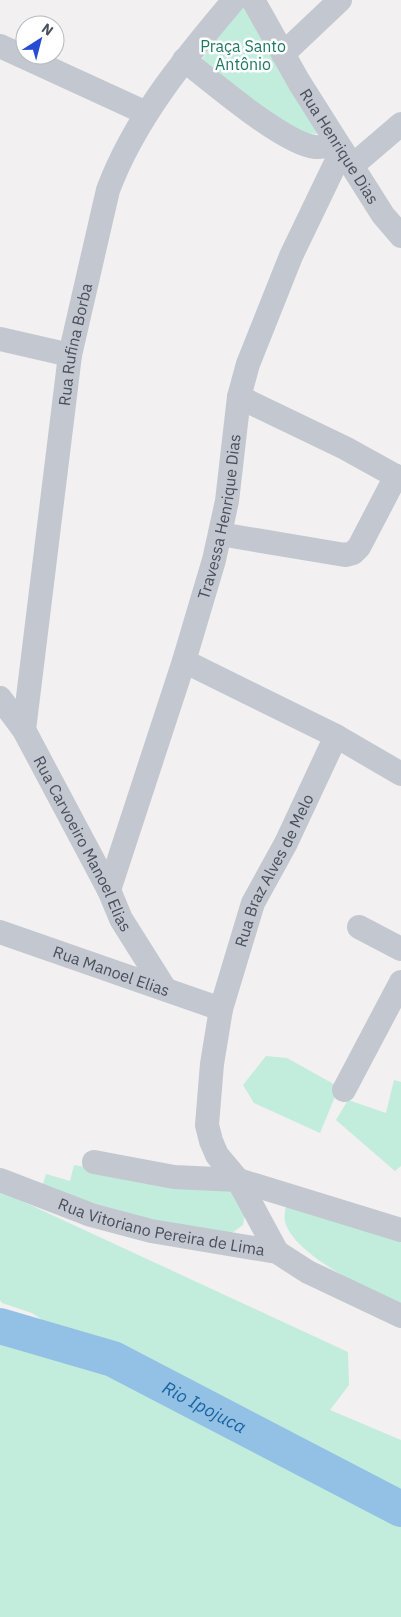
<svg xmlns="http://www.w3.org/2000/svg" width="401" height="1617" font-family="'IBM Plex Sans',sans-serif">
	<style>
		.green { fill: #c2ecdc }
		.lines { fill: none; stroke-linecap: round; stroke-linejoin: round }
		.river { stroke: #93c1e5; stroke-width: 36 }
		.minor { stroke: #c2c7d0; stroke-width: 24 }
		.labels { text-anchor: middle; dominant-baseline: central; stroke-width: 5; stroke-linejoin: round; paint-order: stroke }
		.park-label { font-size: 16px; fill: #1f7860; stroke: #fff }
		.street-label { font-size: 16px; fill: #494f5c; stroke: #fff }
		.water-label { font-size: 18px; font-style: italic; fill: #1863a0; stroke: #fff }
	</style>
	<rect width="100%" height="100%" fill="#f2f0f0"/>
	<g class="green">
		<polygon points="243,0 327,134 292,133 199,64"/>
		<polygon points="266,1056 287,1058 339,1087 320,1133 254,1103 243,1085"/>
		<polygon points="394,1080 401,1082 401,1166 395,1171 336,1120 348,1100 386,1113"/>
		<polygon points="74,1165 188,1185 232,1188 246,1208 243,1225 229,1235 121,1215 41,1190 46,1174 70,1181"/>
		<polygon points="0,1191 348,1352 349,1385 330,1410 401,1440 401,1492 140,1356 56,1329 32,1313 2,1303 0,1300"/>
		<path d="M 289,1196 L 401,1239 L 401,1307 C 370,1290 302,1259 287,1227 C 282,1217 286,1206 289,1196 Z"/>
		<polygon points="0,1328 48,1340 321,1467 401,1527 401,1617 0,1617"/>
	</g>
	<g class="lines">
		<path class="river" id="s1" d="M 0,1326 L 113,1359 L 401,1509"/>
		<g class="minor">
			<path id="s2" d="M 253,0 L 299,82 L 383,215 L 401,236"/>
			<polyline points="0,46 146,113"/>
			<polyline points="283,54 340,0"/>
			<path d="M 184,60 C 211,81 284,144 315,147 C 321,148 331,144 337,143"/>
			<polyline points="352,166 401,124"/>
			<polyline points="0,339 70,355"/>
			<polyline points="239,397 345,448 401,479"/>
			<polyline points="220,534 345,555 353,553 359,547 396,476"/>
			<polyline points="184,661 336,736 401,774"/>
			<path id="s3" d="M 0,698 L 24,730 L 109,890 L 121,919 L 165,989"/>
			<path id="s4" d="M 24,730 L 70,355 L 108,190 C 135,118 185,58 234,0"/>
			<path id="s5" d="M 109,890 L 184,661 L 214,560 L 227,501 L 239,397 L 248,364 L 291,256 L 342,150"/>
			<polyline points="359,927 401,949"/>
			<path id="s6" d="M 0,932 L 221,1009"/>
			<polyline points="344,1090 401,982"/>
			<polyline points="94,1162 174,1177 238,1180 401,1230"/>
			<path id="s7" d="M 0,1180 L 91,1215 L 151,1231 L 277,1252 L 308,1272 L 401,1316"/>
			<path id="s8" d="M 277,1252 L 238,1180 L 217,1155 L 211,1141 L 207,1125 L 212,1064 L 221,1009 L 253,903 L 286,843 L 336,736"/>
		</g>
	</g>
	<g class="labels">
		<g class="park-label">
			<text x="243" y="46">Praça Santo<tspan x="243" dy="18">Antônio</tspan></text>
		</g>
		<g class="street-label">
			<text stroke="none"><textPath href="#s2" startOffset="170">Rua Henrique Dias</textPath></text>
			<text stroke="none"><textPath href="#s4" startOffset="389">Rua Rufina Borba</textPath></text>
			<text stroke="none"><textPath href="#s5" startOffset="390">Travessa Henrique Dias</textPath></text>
			<text stroke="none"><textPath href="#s3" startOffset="168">Rua Carvoeiro Manoel Elias</textPath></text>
			<text stroke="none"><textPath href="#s8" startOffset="412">Rua Braz Alves de Melo</textPath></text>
			<text stroke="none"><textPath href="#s6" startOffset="118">Rua Manoel Elias</textPath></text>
			<text stroke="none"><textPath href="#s7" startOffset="169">Rua Vitoriano Pereira de Lima</textPath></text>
		</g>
		<g class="water-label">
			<text stroke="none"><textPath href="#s1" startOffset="221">Rio Ipojuca</textPath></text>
		</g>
	</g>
	<g transform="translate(40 40) rotate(36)"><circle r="24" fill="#ffffff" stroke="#b6b9be"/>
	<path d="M0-4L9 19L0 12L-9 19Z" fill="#284bd4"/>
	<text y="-8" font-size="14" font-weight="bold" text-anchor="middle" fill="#494f5c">N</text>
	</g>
</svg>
